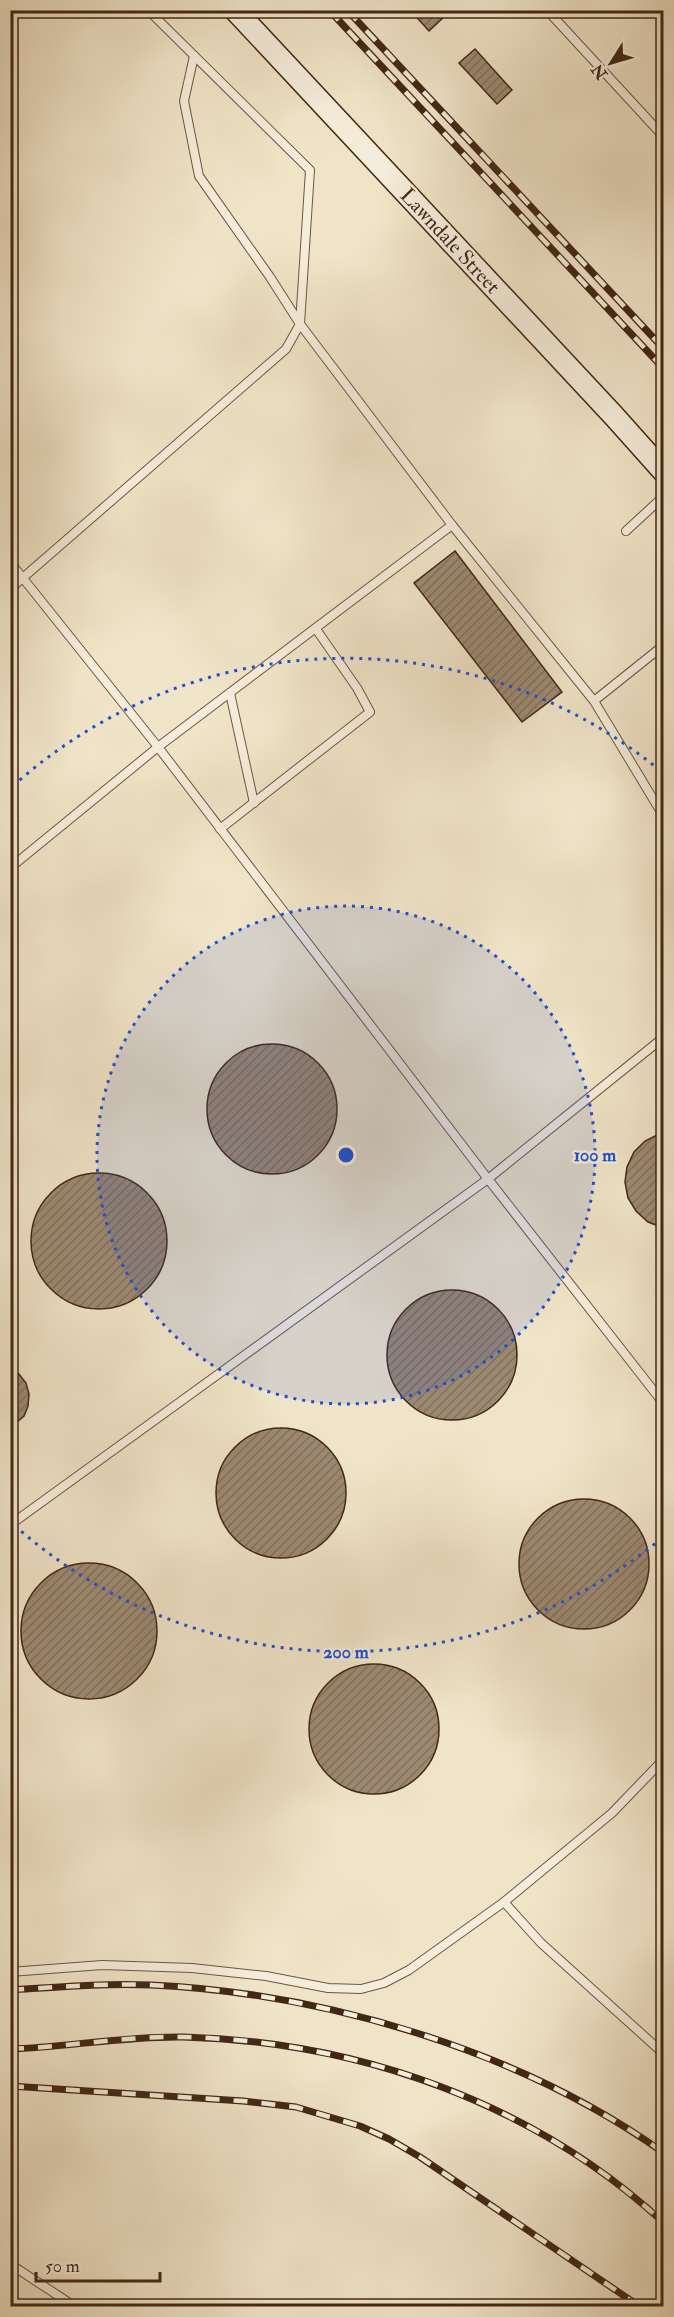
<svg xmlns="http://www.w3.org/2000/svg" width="674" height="2317" font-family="'IM FELL Double Pica',serif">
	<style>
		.building { fill: url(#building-hatch); stroke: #422714; stroke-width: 1.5 }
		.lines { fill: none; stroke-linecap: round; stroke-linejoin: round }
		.service-casing { stroke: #6e5641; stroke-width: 10 }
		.secondary-casing { stroke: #422714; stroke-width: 24 }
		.service { stroke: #f5eddb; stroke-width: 8 }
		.secondary { stroke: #f5eddb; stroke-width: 21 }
		.rail-casing { stroke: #422714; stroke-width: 7 }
		.rail { stroke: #f5eddb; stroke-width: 4.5; stroke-dasharray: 14; stroke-linecap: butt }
		.ring { fill: none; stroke: #1d4ed8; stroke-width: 3; stroke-dasharray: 3 6 }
		.labels { text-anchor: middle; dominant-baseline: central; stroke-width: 5; stroke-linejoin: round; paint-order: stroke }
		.street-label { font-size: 21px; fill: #422714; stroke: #f5eddb }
		.centre { fill: #1d4ed8; stroke: #f5eddb; stroke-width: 3 }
		.ring-label { font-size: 18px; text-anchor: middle; font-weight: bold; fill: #1d4ed8; stroke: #f5eddb; stroke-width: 5; stroke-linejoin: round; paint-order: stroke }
	</style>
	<defs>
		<pattern id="building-hatch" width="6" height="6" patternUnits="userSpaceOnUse" patternTransform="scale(1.5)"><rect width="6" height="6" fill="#9c8972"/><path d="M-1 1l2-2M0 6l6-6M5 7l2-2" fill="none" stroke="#81705c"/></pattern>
	</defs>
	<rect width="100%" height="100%" fill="#f0e4c8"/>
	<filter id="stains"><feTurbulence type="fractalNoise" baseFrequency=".00333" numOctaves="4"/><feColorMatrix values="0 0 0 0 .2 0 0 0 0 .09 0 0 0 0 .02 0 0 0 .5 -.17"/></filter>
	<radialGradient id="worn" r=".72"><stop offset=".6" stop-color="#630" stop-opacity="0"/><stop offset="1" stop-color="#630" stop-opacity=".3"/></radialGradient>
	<g class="building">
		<polygon points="410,10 438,10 444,17 429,31"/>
		<polygon points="475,49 512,90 497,104 459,63"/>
		<polygon points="455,551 562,692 522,722 414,583"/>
		<polygon points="10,812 18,821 10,827"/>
		<circle cx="272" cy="1109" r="65"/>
		<polygon points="659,1134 664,1134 664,1228 648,1222 636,1211 628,1198 625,1182 627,1167 634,1152 645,1141"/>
		<circle cx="99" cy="1241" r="68"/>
		<circle cx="452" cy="1355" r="65"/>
		<polygon points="10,1368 19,1374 26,1383 29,1394 28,1406 24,1416 10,1428"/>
		<circle cx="281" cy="1493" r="65"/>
		<circle cx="584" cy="1564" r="65"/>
		<circle cx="89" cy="1631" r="68"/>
		<circle cx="374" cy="1729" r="65"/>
	</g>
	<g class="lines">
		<g class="service-casing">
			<g id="service">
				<polyline points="547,10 664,137"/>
				<polyline points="194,56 184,101 199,176 270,277 300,324 452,525 594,701 664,817"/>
				<polyline points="626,531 664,496"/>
				<polyline points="10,562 158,747 488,1179 664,1404"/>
				<polyline points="10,589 286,349 300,324 310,170 148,10"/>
				<polyline points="230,693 254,803"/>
				<polyline points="594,701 664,645"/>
				<polyline points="220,829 370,712 357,688 316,629"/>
				<polyline points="10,868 158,747 452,525"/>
				<polyline points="10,1525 488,1179 664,1037"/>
				<polyline points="504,1902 541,1943 664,2054"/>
				<polyline points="10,1972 102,1965 192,1968 266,1976 328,1988 361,1989 384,1983 409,1970 504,1902 612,1813 664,1759"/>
				<polyline points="10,2264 74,2306"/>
			</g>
		</g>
		<g class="secondary-casing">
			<polyline id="secondary" points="235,10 614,416 664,472"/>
		</g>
		<use href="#service" class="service"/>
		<use href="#secondary" class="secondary"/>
		<g class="rail-casing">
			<g id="rail">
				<polyline points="329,10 664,369"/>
				<polyline points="347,10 664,349"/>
				<path d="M 10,1990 C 58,1987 104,1983 151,1985 C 325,1993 521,2051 664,2153"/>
				<path d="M 10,2049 C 68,2047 125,2036 183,2037 C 358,2041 534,2103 664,2223"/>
				<polyline points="10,2086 243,2101 296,2107 360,2126 389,2139 420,2157 639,2306"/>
			</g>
		</g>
		<use href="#rail" class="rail"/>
	</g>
	<circle cx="346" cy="1155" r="249" fill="#1d4ed8" fill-opacity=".12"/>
	<g class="ring">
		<circle cx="346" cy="1155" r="249"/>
		<path d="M662 1538A497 497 0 0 1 13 1524M13 786A497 497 0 0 1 662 772"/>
	</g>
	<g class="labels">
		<g class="street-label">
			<text transform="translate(450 241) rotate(47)">Lawndale Street</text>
		</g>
	</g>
	<circle cx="346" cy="1155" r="9" class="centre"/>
	<g class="ring-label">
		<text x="595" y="1161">100 m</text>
		<text x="346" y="1658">200 m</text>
	</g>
	<rect width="674" height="2317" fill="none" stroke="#f0e4c8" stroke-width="36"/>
	<rect x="12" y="12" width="650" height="2293" fill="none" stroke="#422714" stroke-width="3"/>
	<rect x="18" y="18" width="638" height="2281" fill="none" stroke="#422714" stroke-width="1.5"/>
	<g transform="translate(611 63) rotate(233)" stroke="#f5eddb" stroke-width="4.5" paint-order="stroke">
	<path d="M0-4.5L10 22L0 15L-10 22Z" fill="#422714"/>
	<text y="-9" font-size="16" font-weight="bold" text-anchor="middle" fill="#422714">N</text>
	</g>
	<path d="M36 2272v9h124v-9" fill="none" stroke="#422714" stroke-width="3"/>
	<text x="45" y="2272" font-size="18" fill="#422714" stroke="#f5eddb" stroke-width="4.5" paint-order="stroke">50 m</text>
	<rect width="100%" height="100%" filter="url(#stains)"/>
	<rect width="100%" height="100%" fill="url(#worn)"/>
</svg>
